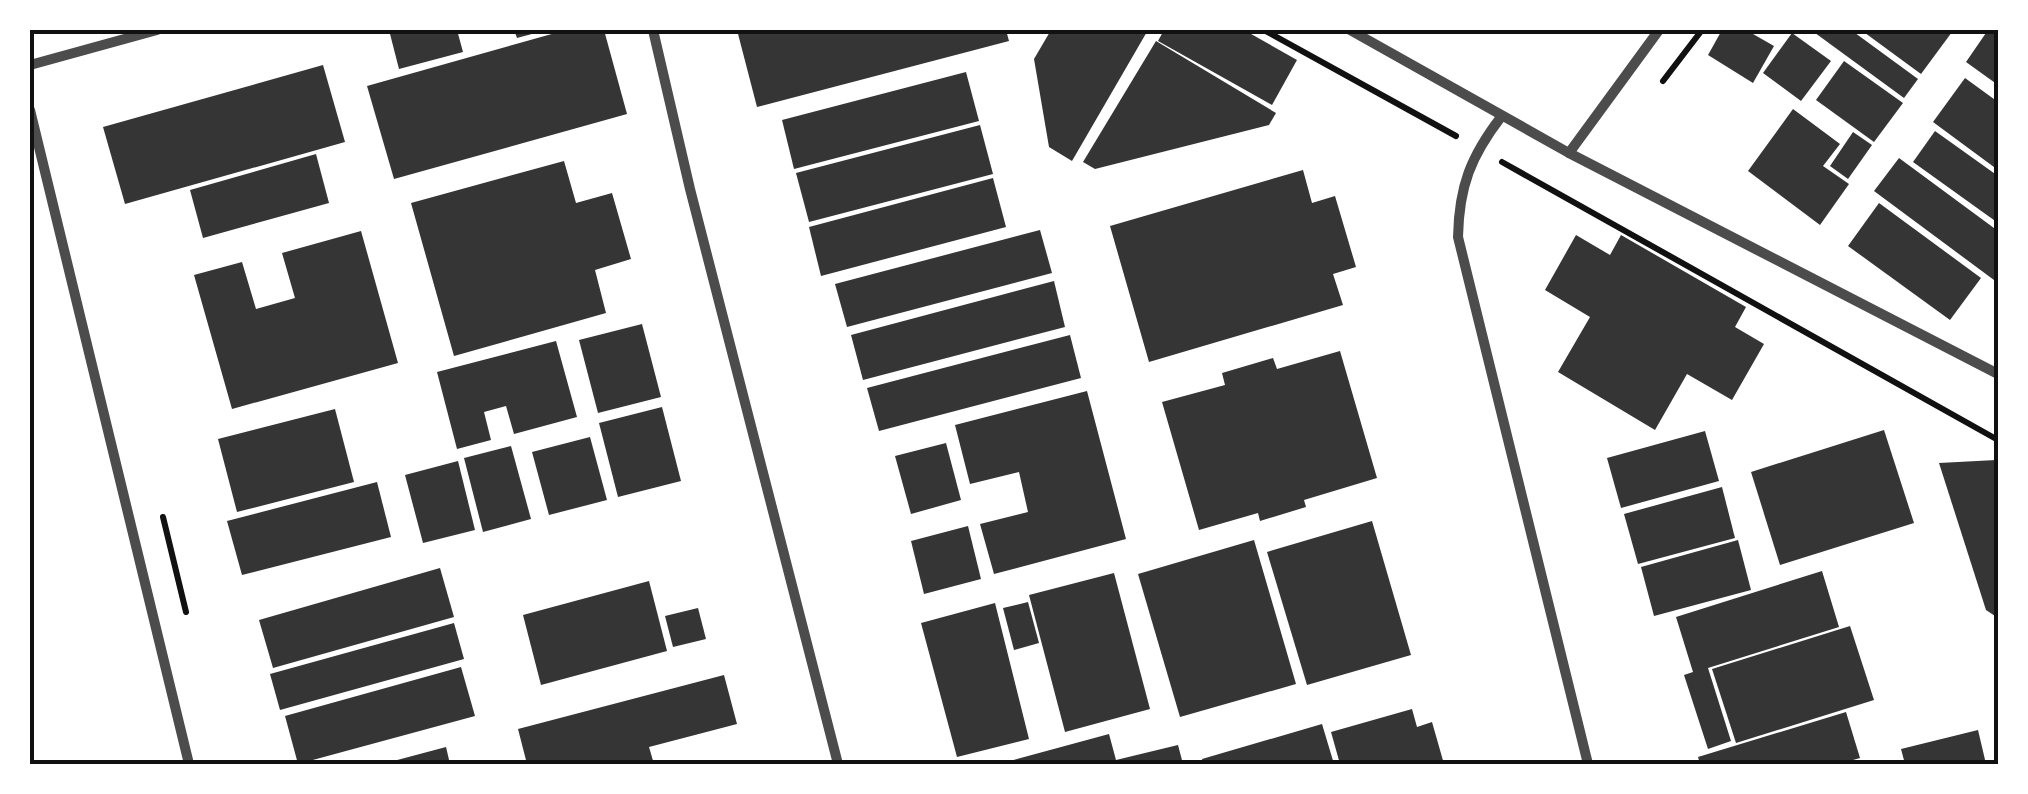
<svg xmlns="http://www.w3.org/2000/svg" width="2028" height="794" font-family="'Fira Sans Condensed',sans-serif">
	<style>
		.building { fill: #353535 }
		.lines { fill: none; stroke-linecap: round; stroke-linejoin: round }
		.path { stroke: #111; stroke-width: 6 }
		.minor { stroke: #4c4c4c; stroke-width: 10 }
		.neatline { fill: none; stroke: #111; stroke-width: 4 }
	</style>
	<rect width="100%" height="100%" fill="#fff"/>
	<g class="building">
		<polygon points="389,30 457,30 463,52 399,69"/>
		<polygon points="514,30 543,30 543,31 517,38"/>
		<polygon points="566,30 604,30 627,114 394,179 367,86"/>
		<polygon points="737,30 1006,30 1009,41 757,107"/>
		<polygon points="1051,30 1148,30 1072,161 1049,147 1034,59"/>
		<polygon points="1164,30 1244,30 1297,60 1272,105 1158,41"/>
		<polygon points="1722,30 1746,30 1774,46 1753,83 1708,55"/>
		<polygon points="1811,30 1851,30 1918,79 1904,98"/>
		<polygon points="1861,30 1950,30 1952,32 1921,74"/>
		<polygon points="1988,30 1998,30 1998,85 1966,62"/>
		<polygon points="1792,33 1831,61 1801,101 1763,73"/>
		<polygon points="1156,41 1276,113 1269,125 1095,169 1083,162"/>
		<polygon points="1844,61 1903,103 1874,142 1816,100"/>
		<polygon points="323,65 345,142 125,204 103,127"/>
		<polygon points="966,72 979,121 794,169 782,120"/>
		<polygon points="1965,78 1998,102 1998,170 1933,122"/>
		<polygon points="1793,109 1840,144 1823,166 1849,184 1820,225 1748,171"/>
		<polygon points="980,125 993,174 809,222 796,173"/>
		<polygon points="1935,131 1998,176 1998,223 1913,162"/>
		<polygon points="1853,132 1872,145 1848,179 1830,166"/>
		<polygon points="316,154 329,203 203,238 190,190"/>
		<polygon points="1899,158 1998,231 1998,283 1874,191"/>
		<polygon points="564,161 576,203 612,193 631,259 595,270 606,313 454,356 411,203"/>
		<polygon points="1303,170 1312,203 1335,196 1356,267 1333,274 1343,305 1149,362 1110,226"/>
		<polygon points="993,178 1006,227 821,276 809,227"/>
		<polygon points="1879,203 1981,278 1950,320 1848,246"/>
		<polygon points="1040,230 1052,273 847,327 835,284"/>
		<polygon points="361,231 398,363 232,409 194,275 242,262 256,309 295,298 282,253"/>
		<polygon points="1576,235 1610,255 1621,235 1746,307 1735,327 1764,344 1732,400 1687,374 1655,430 1558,372 1590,317 1545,290"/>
		<polygon points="1054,281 1065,327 863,380 851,335"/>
		<polygon points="642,324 661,397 598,413 579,340"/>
		<polygon points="1070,335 1081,378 879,431 867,388"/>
		<polygon points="556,341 577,417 514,434 506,406 484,412 491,440 457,449 437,372"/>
		<polygon points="1340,351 1377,478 1304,500 1306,507 1260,521 1258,513 1199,530 1162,402 1225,385 1222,373 1273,358 1277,369"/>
		<polygon points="1087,391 1126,539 994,574 980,524 1028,512 1019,472 970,484 955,425"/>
		<polygon points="662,407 681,481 618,497 599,423"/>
		<polygon points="335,409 354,482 237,512 218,439"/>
		<polygon points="1884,430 1914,523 1780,565 1751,472"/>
		<polygon points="1705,431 1719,481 1621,508 1607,458"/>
		<polygon points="590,437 607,500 549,515 532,452"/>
		<polygon points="946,443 961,500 911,514 895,456"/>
		<polygon points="511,446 531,519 483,532 464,458"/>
		<polygon points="1996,460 1998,461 1998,618 1986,610 1939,463"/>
		<polygon points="458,461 475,530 423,543 405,475"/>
		<polygon points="377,482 391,537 242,575 227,521"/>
		<polygon points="1722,487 1735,538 1638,564 1624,514"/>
		<polygon points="1372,521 1411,655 1307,685 1267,552"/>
		<polygon points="968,526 981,579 924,594 911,541"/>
		<polygon points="1254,540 1296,684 1180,717 1138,574"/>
		<polygon points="1738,540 1751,590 1654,616 1641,567"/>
		<polygon points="440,568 454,617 273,668 259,620"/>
		<polygon points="1822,571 1839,627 1708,668 1731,741 1708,749 1684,675 1693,672 1676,617"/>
		<polygon points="1114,573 1150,709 1065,732 1029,595"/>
		<polygon points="649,581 667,651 541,685 523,615"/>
		<polygon points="1028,602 1039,643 1014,650 1003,608"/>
		<polygon points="995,603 1029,739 957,757 921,623"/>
		<polygon points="698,608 706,639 673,647 665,616"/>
		<polygon points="454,623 464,659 280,710 270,674"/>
		<polygon points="1850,626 1874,700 1736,743 1712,669"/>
		<polygon points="461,667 475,716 298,764 285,716"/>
		<polygon points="724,675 737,724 649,747 654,764 527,764 518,729"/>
		<polygon points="1412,709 1417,727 1432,722 1444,764 1340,764 1331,732"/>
		<polygon points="1846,712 1860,758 1839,764 1700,764 1698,757"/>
		<polygon points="1322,724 1334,764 1203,764 1202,759"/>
		<polygon points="1978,730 1986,764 1905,764 1901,749"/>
		<polygon points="1109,734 1116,760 1178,745 1183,764 999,764"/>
		<polygon points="446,747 450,764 386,764 386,763"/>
	</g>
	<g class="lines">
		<g class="path">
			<polyline points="1264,30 1456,136"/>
			<polyline points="1663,81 1702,30"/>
			<polyline points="1502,162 1998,440"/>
			<polyline points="163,517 186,612"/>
		</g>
		<g class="minor">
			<polyline points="653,30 690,189 838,764"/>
			<polyline points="1350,30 1569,153 1998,374"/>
			<polyline points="30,65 157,30"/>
			<polyline points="30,110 189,764"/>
			<path d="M 1501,117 C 1471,156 1459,186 1458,237 L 1588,764"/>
			<polyline points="1569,153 1659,30"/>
		</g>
	</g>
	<rect width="2028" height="794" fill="none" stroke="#ffffff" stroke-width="65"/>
	<rect x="32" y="32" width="1964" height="730" class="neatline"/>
</svg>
